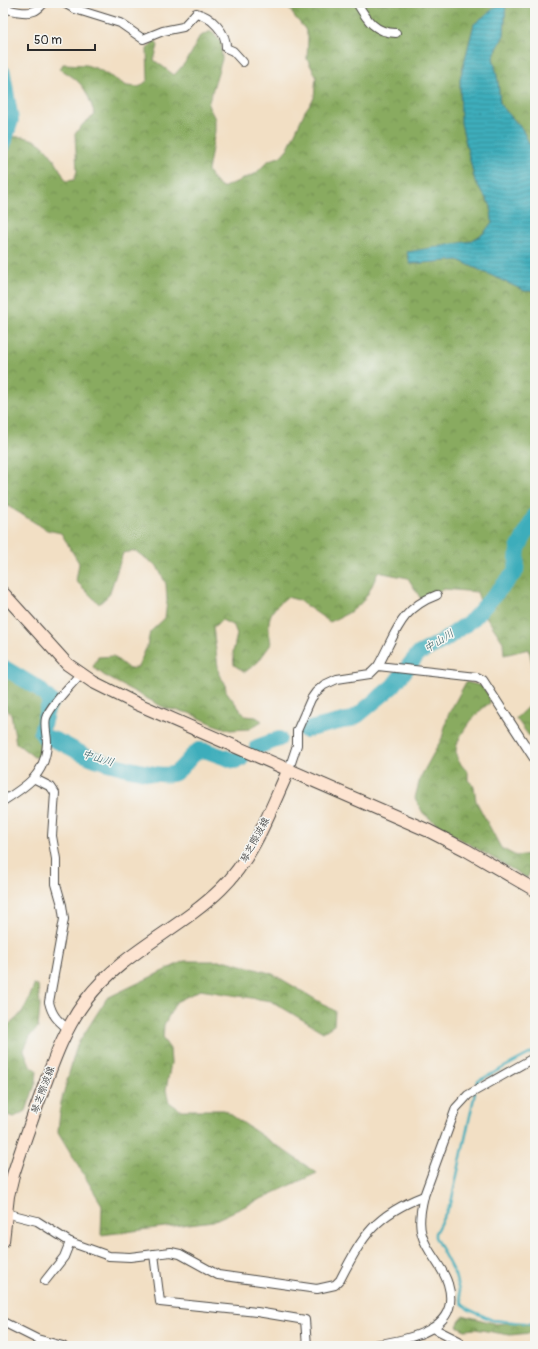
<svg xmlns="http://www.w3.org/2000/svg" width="538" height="1349" font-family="Pangolin,'Klee One',sans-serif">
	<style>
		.forest { fill: url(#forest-crowns); stroke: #5a6b46 }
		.water { fill: url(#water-rules); stroke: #346c73 }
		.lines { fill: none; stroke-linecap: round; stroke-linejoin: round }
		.stream { stroke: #3eadbb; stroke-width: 2.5 }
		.river { stroke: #3eadbb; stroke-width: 16 }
		.street-casing { stroke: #494642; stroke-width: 10 }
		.secondary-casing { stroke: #494642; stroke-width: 14 }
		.street { stroke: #fff; stroke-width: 8 }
		.secondary { stroke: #fde4d1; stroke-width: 12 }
		.labels { text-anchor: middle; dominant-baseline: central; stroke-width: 3; stroke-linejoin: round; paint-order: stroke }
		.street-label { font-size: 10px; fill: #2b2b2b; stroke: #f6f6f2 }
		.water-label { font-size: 11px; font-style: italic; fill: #335f65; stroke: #f6f6f2 }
	</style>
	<defs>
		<pattern id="forest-crowns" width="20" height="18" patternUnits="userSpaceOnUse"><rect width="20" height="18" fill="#89ab60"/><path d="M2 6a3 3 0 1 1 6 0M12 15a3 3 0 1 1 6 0" fill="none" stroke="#708b4f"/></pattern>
		<pattern id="water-rules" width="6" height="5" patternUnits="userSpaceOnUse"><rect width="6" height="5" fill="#3eadbb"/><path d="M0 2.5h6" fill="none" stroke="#348d98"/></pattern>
	</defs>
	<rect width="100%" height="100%" fill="#f6f6f2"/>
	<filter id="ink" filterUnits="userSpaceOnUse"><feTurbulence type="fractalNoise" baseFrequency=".025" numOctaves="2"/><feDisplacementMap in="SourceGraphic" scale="8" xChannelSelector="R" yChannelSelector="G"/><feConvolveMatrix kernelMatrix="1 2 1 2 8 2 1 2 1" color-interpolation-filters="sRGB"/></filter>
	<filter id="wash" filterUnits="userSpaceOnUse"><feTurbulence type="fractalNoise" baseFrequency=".012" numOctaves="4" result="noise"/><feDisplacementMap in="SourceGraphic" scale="16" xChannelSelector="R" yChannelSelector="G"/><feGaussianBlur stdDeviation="0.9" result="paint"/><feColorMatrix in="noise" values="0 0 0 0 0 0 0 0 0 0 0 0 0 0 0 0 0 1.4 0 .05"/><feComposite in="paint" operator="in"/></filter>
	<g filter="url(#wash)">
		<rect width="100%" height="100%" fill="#f2dfc4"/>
		<g class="forest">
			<path d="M 287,3 L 501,3 L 474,24 L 460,79 L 461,123 L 475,181 L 491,206 L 492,222 L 484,233 L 471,241 L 446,247 L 410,264 L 458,260 L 525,291 L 535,291 L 535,678 L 529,649 L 504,655 L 503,642 L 485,615 L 477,592 L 444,589 L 421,599 L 408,578 L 378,572 C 365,603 361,608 330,622 L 298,600 L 287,597 C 267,613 267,619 271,644 L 258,662 L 245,672 L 234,665 L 233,652 L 237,634 L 234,626 L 222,620 L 213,627 L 219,675 L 225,683 L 226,691 L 245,716 L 256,717 L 262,721 L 249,729 L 230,730 L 215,725 L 189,713 L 165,708 L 105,676 L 93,667 L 98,657 L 113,656 L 129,669 L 138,667 L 147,646 L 150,632 L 165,618 L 167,601 L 166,584 L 157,566 L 135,551 L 123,553 L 109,595 L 99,604 L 76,581 L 79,563 L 61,533 L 47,530 L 3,503 L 3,485 L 6,480 L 3,476 L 3,161 L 11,137 C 43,134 52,155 66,181 L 74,180 L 77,171 L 75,134 L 84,123 L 95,115 C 86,89 84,83 60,69 L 63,64 L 86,65 L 98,69 L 127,86 L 139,87 L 148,80 L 147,49 L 155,40 L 158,46 L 154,60 L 174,75 C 185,64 193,53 199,37 L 211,31 L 221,42 L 222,59 L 208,105 L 215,119 L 215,131 L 208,171 L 215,182 L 222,188 L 255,174 L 268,161 L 281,156 L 288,148 L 305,111 L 314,98 L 316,76 L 307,59 L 308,37 L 305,29 L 294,16 Z"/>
			<polygon points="506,3 535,3 535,155 522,129 500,104 498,81 493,57 504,35"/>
			<polygon points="3,674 42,699 41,712 35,725 36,732 41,746 39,757 34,757 16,743 11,714 3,705"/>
			<path d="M 466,682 L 482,686 L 488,694 L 490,703 C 478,710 456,736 456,751 C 456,760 462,766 468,772 L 468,780 L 474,786 L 476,801 L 501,848 L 516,856 L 530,854 L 530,872 L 527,878 L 440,827 L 423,813 L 415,798 L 420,778 L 442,738 L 448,715 Z"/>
			<polygon points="535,700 535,736 529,736 516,718"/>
			<polygon points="184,961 227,961 273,974 335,1011 334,1025 323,1032 271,1001 200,990 176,1002 164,1025 163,1039 170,1049 171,1063 166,1090 169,1102 180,1110 224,1110 317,1173 213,1221 101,1235 102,1205 58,1132 61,1102 77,1045 107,998"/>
			<path d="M 34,985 L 38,986 L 40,1006 L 38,1028 L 30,1036 L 24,1050 L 30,1065 L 37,1071 L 36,1082 L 26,1111 L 14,1117 L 3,1114 L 3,1022 L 6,1026 C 23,1017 28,1002 34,985 Z"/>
			<polygon points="463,1315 496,1324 517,1322 528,1324 535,1322 535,1335 530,1333 510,1335 475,1329 465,1330 457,1326"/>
		</g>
		<polygon class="water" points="501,3 506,3 504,35 493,57 498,81 500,104 522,129 535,155 535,291 525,291 458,260 410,264 407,252 471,241 484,233 492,222 491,206 475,181 461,123 460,79 474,24"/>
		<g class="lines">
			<g class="stream">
				<polyline points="476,1088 478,1081 535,1051"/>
				<polyline points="475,1093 451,1203 435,1233 435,1237 455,1275 462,1303 468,1309 492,1320 535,1324"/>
			</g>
			<g class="river">
				<polyline points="3,73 11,120 3,145"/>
				<path d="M 3,667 L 38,688 L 51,701 L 47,710 L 41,732 L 44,737 C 58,739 70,748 83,754 C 98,761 161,780 175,773 C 184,767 190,756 199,750 L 207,751 L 235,761 L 241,759"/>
				<polyline points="305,730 351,719 358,715 393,686 418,654 443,641 472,620 516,571 518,549 535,515"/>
				<polyline points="257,747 279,739"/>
			</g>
		</g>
	</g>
	<g filter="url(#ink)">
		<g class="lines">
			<g class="street-casing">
				<g id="street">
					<path d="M 64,3 L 75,9 L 120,23 L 143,39 L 163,31 L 183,27 L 196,13 C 211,16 227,33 226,48 L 233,51 L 243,62"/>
					<path d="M 357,3 C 367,20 375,33 396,33"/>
					<path d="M 3,7 C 10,11 27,14 34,11 C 38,10 41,6 44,3"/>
					<path d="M 378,666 C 396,634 399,609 437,595"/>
					<polyline points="289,769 297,745 297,731 311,699 316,692 324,685 337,679 370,674 378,666 477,677 483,680 535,760"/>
					<path d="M 35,779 L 51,787 L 55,793 L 52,836 L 56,859 L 56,884 L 62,905 L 64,919 L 49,1002 C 52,1015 57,1020 67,1028"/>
					<path d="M 3,801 C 27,786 46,774 47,743 C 47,735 44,725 46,718 C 51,704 71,686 80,674"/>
					<path d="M 5,1213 L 37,1221 L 70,1242 L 109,1256 L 130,1257 L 171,1252 L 180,1254 L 218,1275 L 317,1289 L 335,1285 L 340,1280 C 363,1235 375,1215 424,1196"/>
					<polyline points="154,1254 160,1302 257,1312 305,1320 307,1346"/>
					<polyline points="45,1281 64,1257 70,1242"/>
					<polyline points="3,1322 37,1339 63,1346"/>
					<polyline points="433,1328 459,1341 459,1346"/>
					<path d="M 369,1346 C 402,1340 463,1333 448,1284 C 443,1266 427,1253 422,1235 C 418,1223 421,1208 424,1196 L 456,1108 L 468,1095 L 535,1057"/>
				</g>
			</g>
			<g class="secondary-casing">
				<g id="secondary">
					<polyline points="3,593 67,664 93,682 133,702 429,831 466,850 535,890"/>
					<path d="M 3,1241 L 8,1196 L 13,1175 C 22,1147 32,1119 42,1092 C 54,1059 65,1028 86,1000 C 122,952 179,930 221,889 C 254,857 270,810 289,769"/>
				</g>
			</g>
			<use href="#street" class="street"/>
			<use href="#secondary" class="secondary"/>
		</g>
	</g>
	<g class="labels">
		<g class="street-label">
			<text transform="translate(255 840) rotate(-62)">琴芝際波線</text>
			<text transform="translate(43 1090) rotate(-70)">琴芝際波線</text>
		</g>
		<g class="water-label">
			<text transform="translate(439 641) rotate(-32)">中山川</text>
			<text transform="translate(98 758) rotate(17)">中山川</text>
		</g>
	</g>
	<rect width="538" height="1349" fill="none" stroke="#f6f6f2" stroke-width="16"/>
	<path d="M28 44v6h67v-6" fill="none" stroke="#2b2b2b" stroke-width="2"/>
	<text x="34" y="44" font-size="12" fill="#2b2b2b" stroke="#f6f6f2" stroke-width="3" paint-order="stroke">50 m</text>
</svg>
